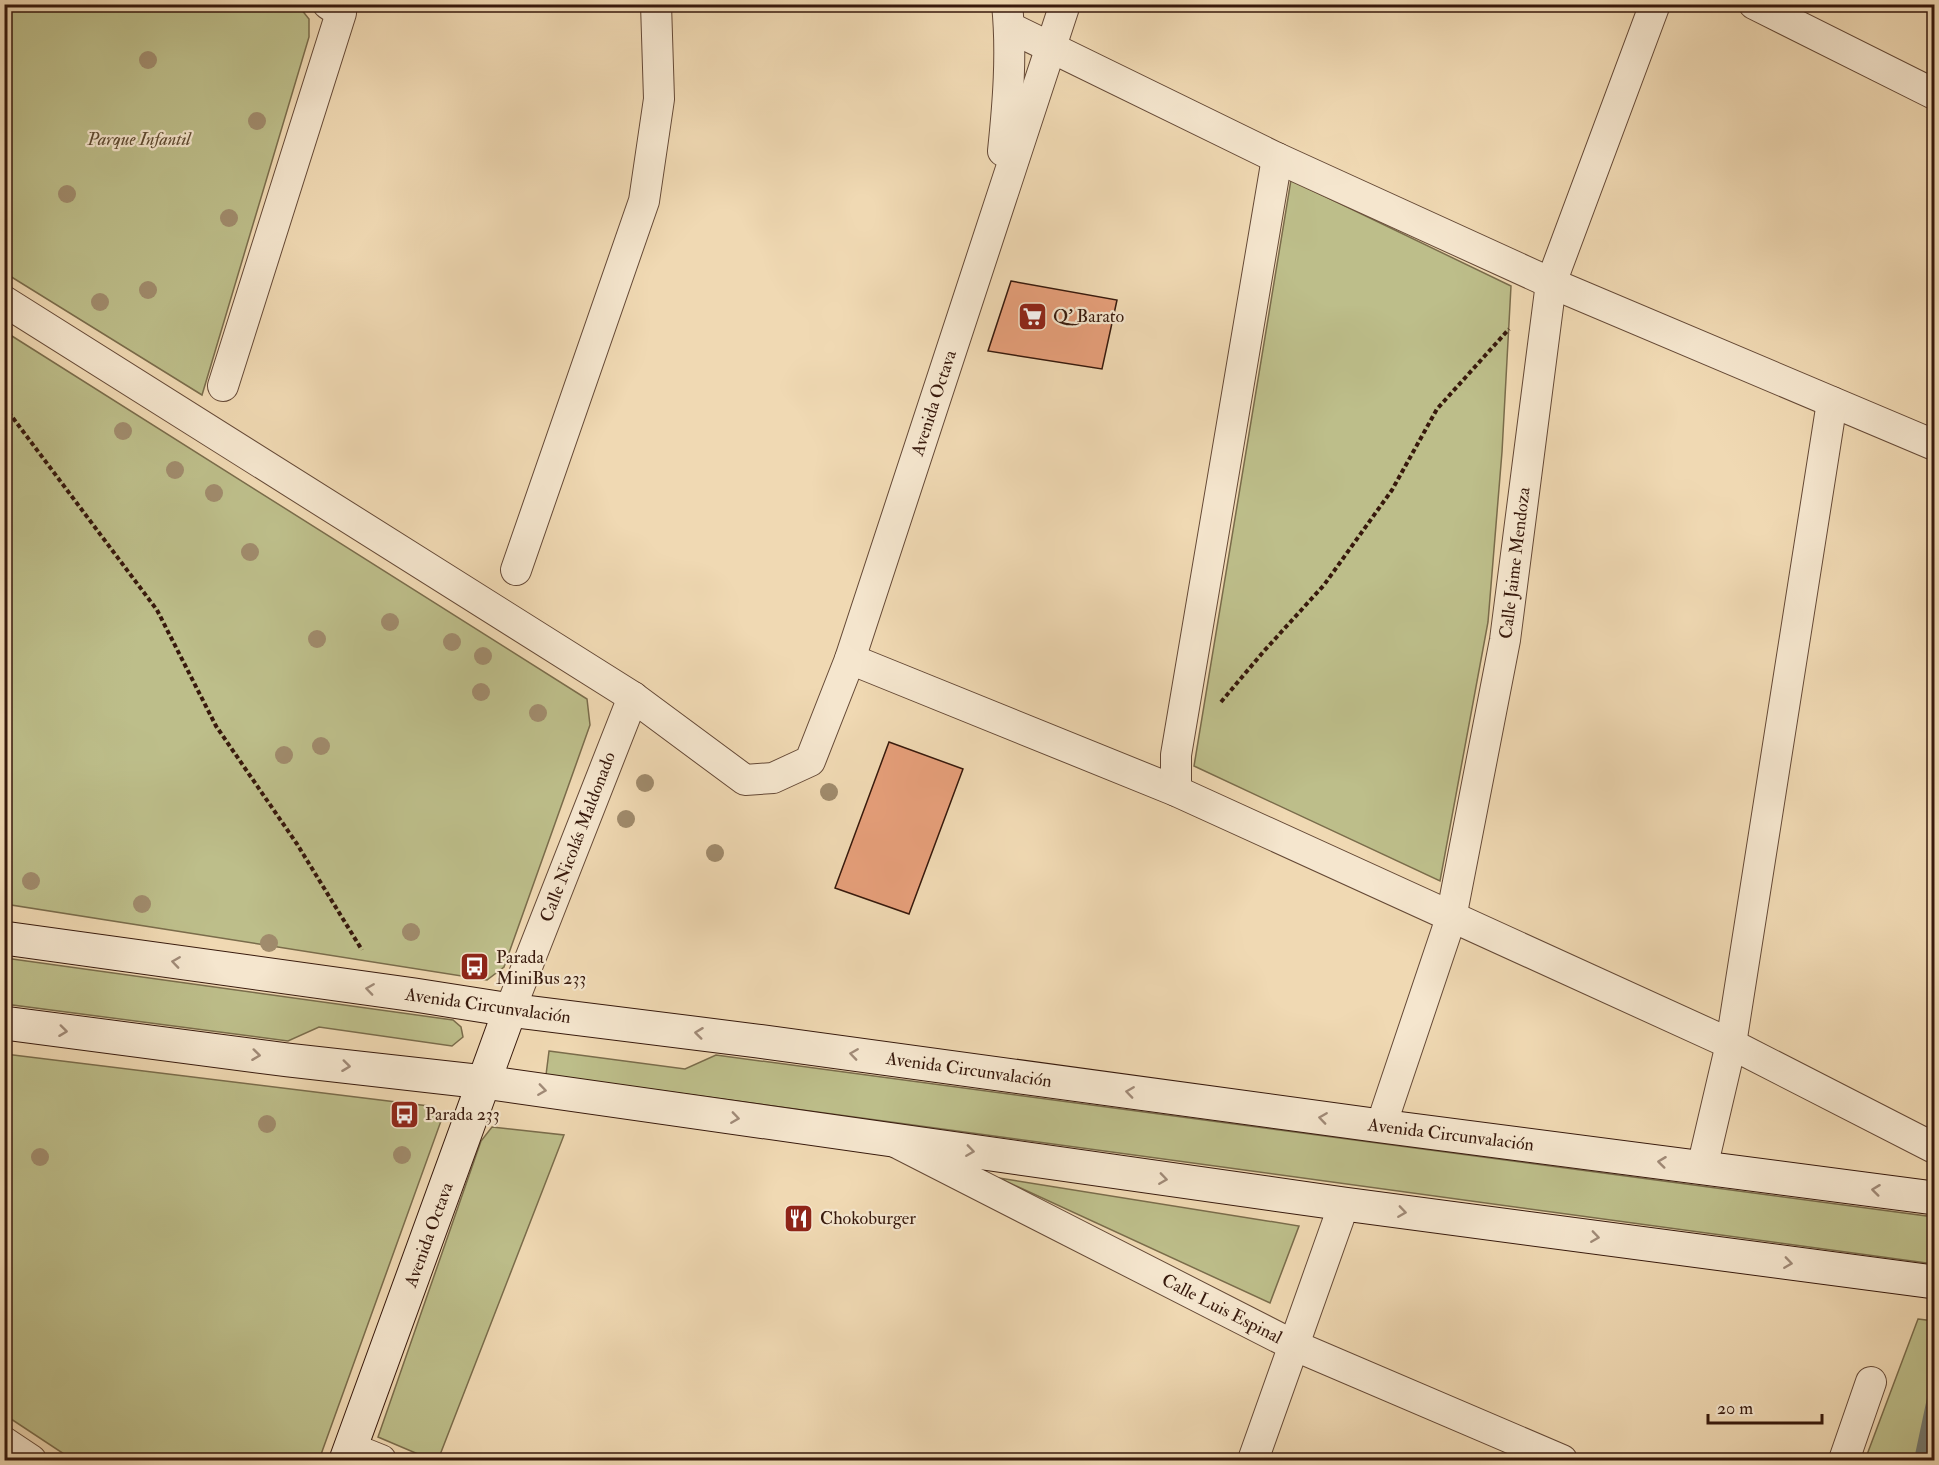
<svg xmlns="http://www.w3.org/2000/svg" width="1939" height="1465" viewBox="0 0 1939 1465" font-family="'IM FELL Double Pica',serif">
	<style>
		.green { fill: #bdbe8a; stroke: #7a6c4b; stroke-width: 1.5 }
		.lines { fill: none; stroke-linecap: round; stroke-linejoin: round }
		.stream { stroke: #737970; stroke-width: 12 }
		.building { fill: #e69f7a; stroke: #37190c; stroke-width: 1.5 }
		.street-casing { stroke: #654936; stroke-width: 32 }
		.secondary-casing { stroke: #37190c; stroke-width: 35 }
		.path { stroke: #37190c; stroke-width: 4; stroke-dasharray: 4.5 3; stroke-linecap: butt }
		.street { stroke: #f5e6ce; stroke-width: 30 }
		.secondary { stroke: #f5e6ce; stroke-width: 33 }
		.tree { fill: #a08b6c }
		.oneway { stroke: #a08a77 }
		.labels { text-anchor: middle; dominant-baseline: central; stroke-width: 4.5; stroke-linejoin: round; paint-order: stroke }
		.park-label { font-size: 18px; font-style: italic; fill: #5f4b32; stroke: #f5e6ce }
		.poi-label { font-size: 18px; fill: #37190c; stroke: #f5e6ce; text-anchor: start }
		.street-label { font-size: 18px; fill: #37190c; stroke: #f5e6ce }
	</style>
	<rect width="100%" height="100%" fill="#f0d9b3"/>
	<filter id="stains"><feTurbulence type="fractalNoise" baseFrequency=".00333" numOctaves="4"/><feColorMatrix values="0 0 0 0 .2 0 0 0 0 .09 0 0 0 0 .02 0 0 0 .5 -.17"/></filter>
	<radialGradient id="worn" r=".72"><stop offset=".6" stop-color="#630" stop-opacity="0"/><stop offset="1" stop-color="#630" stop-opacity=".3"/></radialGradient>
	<!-- green -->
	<g class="green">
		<polygon points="297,4 309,19 309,37 202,395 5,273 5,5"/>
		<polygon points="1291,180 1511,286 1502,452 1488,622 1440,881 1194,766"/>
		<polygon points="4,331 587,699 590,725 504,967 487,980 5,904"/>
		<polygon points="5,958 453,1020 461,1027 463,1037 452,1046 319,1027 288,1041 5,1004"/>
		<polygon points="549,1051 685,1069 716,1055 1934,1217 1934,1264 546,1075"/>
		<polygon points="5,1054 429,1106 441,1121 319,1460 73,1460 5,1415"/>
		<polygon points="492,1127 564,1135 438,1460 432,1460 378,1437 481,1141"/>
		<polygon points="999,1178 1299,1226 1270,1303"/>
		<polygon points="1918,1319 1934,1321 1934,1460 1865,1460"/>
	</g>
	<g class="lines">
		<!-- stream -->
		<polyline class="stream" points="1920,1460 1934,1394"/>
	</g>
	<!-- building -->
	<g class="building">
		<polygon points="1011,281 1117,300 1102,369 988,351"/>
		<polygon points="889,742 963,769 909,914 835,888"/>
	</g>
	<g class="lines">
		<defs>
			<g id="street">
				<polyline points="1754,4 1934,94"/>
				<polyline points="1009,27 1277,158 1551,283 1934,445"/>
				<path d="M1003,151c5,-48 9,-98 4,-147"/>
				<polyline points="4,301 633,697 745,780 773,778 810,761 850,659 1065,4"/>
				<polyline points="223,386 341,13 328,4"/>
				<polyline points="516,570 644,201 659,99 656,4"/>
				<polyline points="850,659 1176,791 1731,1044 1934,1148"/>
				<polyline points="1176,791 1176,755 1277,158"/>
				<polyline points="510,1010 633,697"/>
				<polyline points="1381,1126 1451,918 1505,640 1551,283 1655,4"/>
				<polyline points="899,1144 1293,1345 1562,1460"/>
				<polyline points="1702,1168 1731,1044 1832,402"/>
				<polyline points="4,1442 31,1460"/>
				<polyline points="351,1448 381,1460"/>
				<polyline points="1253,1460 1344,1204"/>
				<polyline points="1844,1460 1871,1382"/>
			</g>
			<g id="secondary">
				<polyline points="4,938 415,995 510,1010 757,1041 1381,1126 1934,1198"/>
				<polyline points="4,1023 288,1060 484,1082 1344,1204 1934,1282"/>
				<polyline points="346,1460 510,1010"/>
			</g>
		</defs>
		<!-- street casing -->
		<use href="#street" class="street-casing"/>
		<!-- secondary casing -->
		<use href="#secondary" class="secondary-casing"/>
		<!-- path -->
		<g class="path">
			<polyline points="4,406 157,610 216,726 297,844 362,950"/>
			<polyline points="1221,702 1264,651 1324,585 1392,490 1437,409 1509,329"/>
		</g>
		<!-- street -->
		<use href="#street" class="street"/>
		<!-- secondary -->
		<use href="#secondary" class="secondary"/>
	</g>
	<!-- trees -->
	<g class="tree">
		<circle cx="148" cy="60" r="9"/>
		<circle cx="257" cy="121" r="9"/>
		<circle cx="67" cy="194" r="9"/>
		<circle cx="229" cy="218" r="9"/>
		<circle cx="148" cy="290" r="9"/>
		<circle cx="100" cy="302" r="9"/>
		<circle cx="123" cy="431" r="9"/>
		<circle cx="175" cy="470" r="9"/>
		<circle cx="214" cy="493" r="9"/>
		<circle cx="250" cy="552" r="9"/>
		<circle cx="390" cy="622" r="9"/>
		<circle cx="317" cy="639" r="9"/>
		<circle cx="452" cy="642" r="9"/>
		<circle cx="483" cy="656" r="9"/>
		<circle cx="481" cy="692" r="9"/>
		<circle cx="538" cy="713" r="9"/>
		<circle cx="321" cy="746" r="9"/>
		<circle cx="284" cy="755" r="9"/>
		<circle cx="645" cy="783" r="9"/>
		<circle cx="829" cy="792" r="9"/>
		<circle cx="626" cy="819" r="9"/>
		<circle cx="715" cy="853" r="9"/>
		<circle cx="31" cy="881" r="9"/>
		<circle cx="142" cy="904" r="9"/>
		<circle cx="411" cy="932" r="9"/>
		<circle cx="269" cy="943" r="9"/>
		<circle cx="267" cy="1124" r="9"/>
		<circle cx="402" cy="1155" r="9"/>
		<circle cx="40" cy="1157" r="9"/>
	</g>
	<!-- one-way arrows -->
	<defs><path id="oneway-chevron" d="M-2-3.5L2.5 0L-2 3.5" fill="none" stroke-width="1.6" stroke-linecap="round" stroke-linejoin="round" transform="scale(1.5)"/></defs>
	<g class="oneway">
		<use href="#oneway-chevron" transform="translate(176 962) rotate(-172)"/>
		<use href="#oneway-chevron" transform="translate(370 989) rotate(-172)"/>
		<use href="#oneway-chevron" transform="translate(63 1031) rotate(7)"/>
		<use href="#oneway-chevron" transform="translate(699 1033) rotate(-173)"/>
		<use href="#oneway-chevron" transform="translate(854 1054) rotate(-172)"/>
		<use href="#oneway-chevron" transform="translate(256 1055) rotate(7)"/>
		<use href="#oneway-chevron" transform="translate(346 1066) rotate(7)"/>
		<use href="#oneway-chevron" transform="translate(542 1090) rotate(8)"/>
		<use href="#oneway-chevron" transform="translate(1130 1092) rotate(-172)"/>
		<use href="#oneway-chevron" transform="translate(735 1118) rotate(8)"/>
		<use href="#oneway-chevron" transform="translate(1323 1118) rotate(-172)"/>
		<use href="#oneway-chevron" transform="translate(970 1151) rotate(8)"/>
		<use href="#oneway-chevron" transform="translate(1662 1162) rotate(-173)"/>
		<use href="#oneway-chevron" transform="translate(1163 1179) rotate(8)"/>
		<use href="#oneway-chevron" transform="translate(1876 1190) rotate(-173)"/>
		<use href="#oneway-chevron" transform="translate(1402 1212) rotate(8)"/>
		<use href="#oneway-chevron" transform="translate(1595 1237) rotate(8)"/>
		<use href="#oneway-chevron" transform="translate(1788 1263) rotate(8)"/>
	</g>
	<!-- icons -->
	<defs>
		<symbol id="supermarket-square" viewBox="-11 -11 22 22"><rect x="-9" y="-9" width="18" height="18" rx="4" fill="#8f2418" stroke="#f5e6ce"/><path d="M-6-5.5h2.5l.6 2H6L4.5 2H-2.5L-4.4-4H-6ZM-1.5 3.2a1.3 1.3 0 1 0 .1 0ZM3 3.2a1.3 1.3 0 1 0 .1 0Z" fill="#fff"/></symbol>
		<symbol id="bus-square" viewBox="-11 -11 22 22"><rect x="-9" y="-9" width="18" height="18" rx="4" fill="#8f2418" stroke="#f5e6ce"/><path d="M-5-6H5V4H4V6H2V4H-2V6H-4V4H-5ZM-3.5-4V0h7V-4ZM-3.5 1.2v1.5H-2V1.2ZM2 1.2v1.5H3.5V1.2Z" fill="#fff"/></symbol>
		<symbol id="restaurant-square" viewBox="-11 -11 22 22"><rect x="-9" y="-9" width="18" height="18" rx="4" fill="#8f2418" stroke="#f5e6ce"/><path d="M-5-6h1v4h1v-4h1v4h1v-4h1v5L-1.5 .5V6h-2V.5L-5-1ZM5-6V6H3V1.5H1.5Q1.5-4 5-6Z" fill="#fff"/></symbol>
	</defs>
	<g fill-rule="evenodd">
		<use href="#supermarket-square" x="1016" y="300" width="33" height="33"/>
		<use href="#bus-square" x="458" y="950" width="33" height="33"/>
		<use href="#bus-square" x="388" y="1098" width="33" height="33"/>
		<use href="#restaurant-square" x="782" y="1202" width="33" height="33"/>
	</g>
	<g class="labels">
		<!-- park labels -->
		<g class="park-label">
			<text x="139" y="139">Parque Infantil</text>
		</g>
		<!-- poi labels -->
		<g class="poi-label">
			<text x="1053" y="316">Q' Barato</text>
			<text x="496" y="957">Parada<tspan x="496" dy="21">MiniBus 233</tspan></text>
			<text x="425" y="1114">Parada 233</text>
			<text x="820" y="1218">Chokoburger</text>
		</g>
		<!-- street labels -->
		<g class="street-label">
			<text transform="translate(934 403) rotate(-72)">Avenida Octava</text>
			<text transform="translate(1515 563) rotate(-83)">Calle Jaime Mendoza</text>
			<text transform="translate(578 837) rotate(-69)">Calle Nicolás Maldonado</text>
			<text transform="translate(488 1006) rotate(8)">Avenida Circunvalación</text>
			<text transform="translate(969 1070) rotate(8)">Avenida Circunvalación</text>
			<text transform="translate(1451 1135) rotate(7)">Avenida Circunvalación</text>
			<text transform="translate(429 1235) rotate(-70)">Avenida Octava</text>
			<text transform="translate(1222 1309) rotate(27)">Calle Luis Espinal</text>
		</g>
	</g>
	<!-- margin -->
	<rect width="1939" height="1465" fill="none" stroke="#f0d9b3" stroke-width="24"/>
	<rect x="6" y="6" width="1927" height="1453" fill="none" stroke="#37190c" stroke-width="3"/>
	<rect x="12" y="12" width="1915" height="1441" fill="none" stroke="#37190c" stroke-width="1.5"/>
	<!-- scale -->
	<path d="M1708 1414v9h114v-9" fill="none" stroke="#37190c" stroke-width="3"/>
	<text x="1717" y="1414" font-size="18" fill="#37190c" stroke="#f5e6ce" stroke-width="4.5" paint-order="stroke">20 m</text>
	<rect width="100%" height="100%" filter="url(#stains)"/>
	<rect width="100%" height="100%" fill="url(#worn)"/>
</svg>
